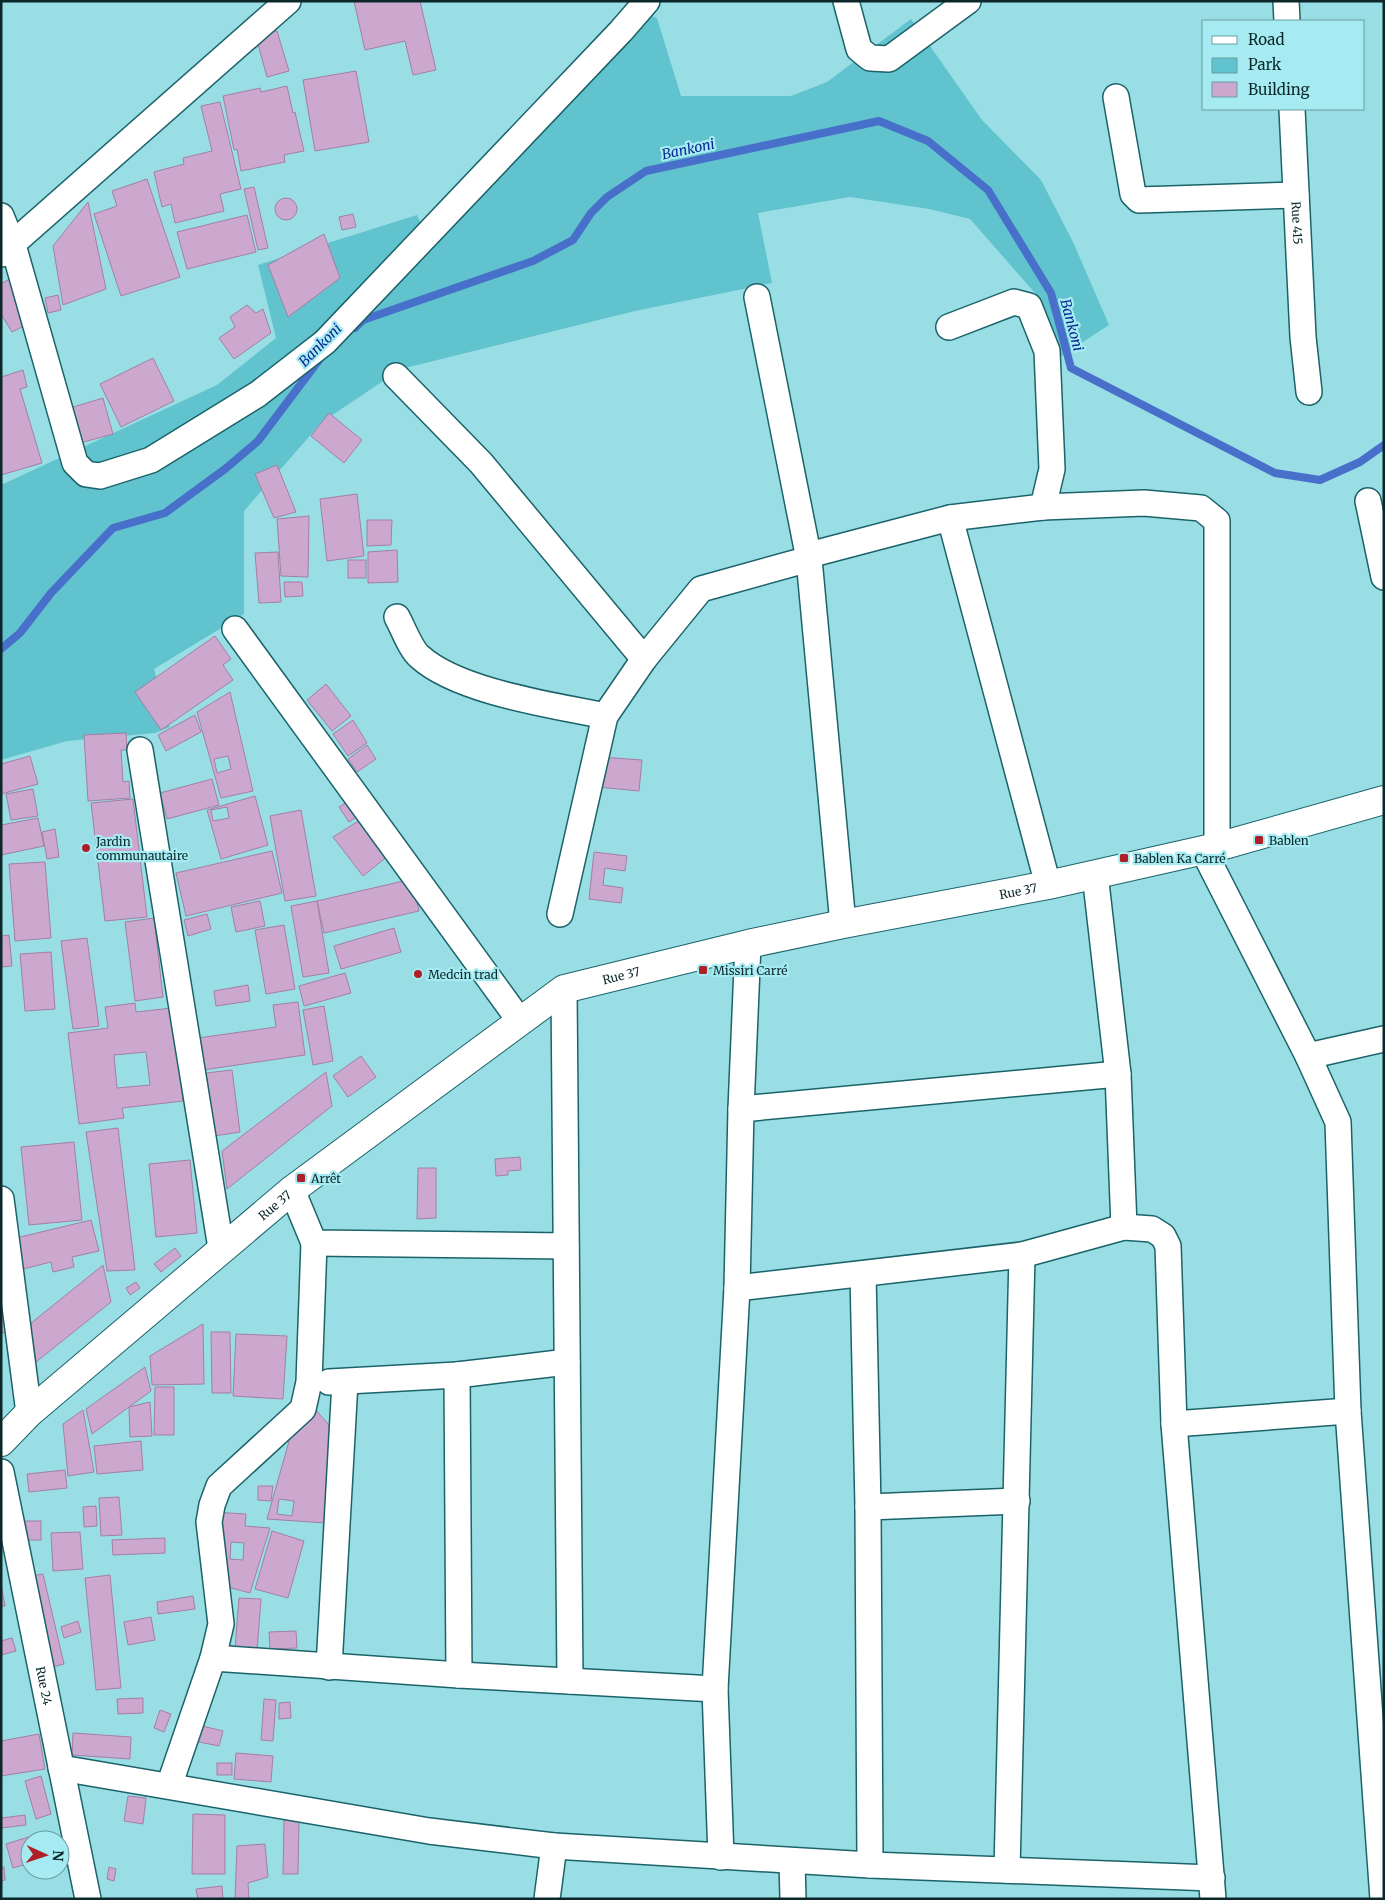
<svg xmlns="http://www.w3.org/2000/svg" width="1385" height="1900" viewBox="0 0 1385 1900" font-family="Merriweather,serif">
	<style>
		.green { fill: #60c3cd }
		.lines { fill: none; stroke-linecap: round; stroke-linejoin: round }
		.stream { stroke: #486fc9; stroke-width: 8 }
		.building { fill: #cca7ce; stroke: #a37fa5; fill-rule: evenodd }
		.street-casing { stroke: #1b636a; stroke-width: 28 }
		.secondary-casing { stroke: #1b636a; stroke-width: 30 }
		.street { stroke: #fff; stroke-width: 25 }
		.secondary { stroke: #fff; stroke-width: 28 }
		.poi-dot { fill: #b01f27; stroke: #a6ebf2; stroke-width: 2 }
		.labels { text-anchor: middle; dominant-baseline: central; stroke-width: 4.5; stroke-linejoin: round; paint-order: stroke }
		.street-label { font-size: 12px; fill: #0b272a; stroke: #a6ebf2 }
		.poi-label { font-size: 12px; fill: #0b272a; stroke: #a6ebf2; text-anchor: start }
		.water-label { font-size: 14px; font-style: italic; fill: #082892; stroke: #a6ebf2 }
	</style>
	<rect width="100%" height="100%" fill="#9adee5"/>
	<!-- green -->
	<polygon class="green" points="649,15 657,18 681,96 791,96 827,82 911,19 982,120 1041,180 1073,242 1109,325 1057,359 1035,293 970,219 929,209 850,197 758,213 772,283 635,311 401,369 322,422 244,511 244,614 154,669 170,727 155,733 67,741 1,760 1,485 217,385 276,338 258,265 417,215 426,235"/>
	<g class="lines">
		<!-- stream -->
		<g class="stream">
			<polyline points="355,328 363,320 533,261 573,240 591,213 607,197 646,171 879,121 928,141 988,190 1051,293 1071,368 1275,473 1320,480 1360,462 1384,445"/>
			<polyline points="1,649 20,633 51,593 113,528 165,513 225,469 258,441 319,360"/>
		</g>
	</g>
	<!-- building -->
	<g class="building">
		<polygon points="354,1 420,1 436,70 413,75 405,41 365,50"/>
		<polygon points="277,31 289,71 267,77 256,37"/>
		<polygon points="356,71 369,142 315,151 303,80"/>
		<polygon points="287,86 293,113 295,112 304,151 284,155 285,162 241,171 237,149 234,150 223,96 260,88 261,92"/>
		<polygon points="220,102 241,189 220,194 224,211 175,223 171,204 162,207 154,172 184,164 183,158 212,151 201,106"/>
		<polygon points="147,179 180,277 121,296 94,214 117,206 112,191"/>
		<polygon points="254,187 268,248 258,250 244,189"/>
		<circle cx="286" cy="209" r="11"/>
		<polygon points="88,202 106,289 63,305 53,246"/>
		<polygon points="353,214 356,227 342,230 339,217"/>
		<polygon points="247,215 256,252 187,269 177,232"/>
		<polygon points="324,234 340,278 288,317 268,265"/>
		<polygon points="11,278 26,325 12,332 1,314 1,284"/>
		<polygon points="58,295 61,310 48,313 45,298"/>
		<polygon points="247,305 256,313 263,309 271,333 234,359 219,338 235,327 230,317"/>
		<polygon points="153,358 174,401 121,427 100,384"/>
		<polygon points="23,370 27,387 20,389 42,463 1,475 1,377"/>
		<polygon points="103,398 113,434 80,443 70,408"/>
		<polygon points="329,413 362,440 344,463 311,436"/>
		<polygon points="277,465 296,512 274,518 255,474"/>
		<polygon points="357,494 364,556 327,561 320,499"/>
		<polygon points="309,516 308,577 281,576 277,519"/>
		<polygon points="367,520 392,520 391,545 367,546"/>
		<polygon points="397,550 398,582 368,583 368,552"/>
		<polygon points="278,552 281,602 259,603 255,553"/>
		<rect x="348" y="560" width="18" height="18"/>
		<polygon points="284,582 302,582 303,596 285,597"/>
		<polygon points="215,636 231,659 223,665 233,680 161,730 135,692"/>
		<polygon points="326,684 351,716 332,731 307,700"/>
		<path d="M230,692l23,99 -32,7 -24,-86zM228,756l3,13 -14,4 -3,-14z"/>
		<polygon points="195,715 201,732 166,751 158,735"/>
		<polygon points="353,720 367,743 348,756 333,734"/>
		<polygon points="126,733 127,750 121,750 123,782 129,781 130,798 88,801 84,735"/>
		<polygon points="367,745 376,759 357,772 348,759"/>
		<polygon points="30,756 38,784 1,794 1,764"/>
		<polygon points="600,757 642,760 639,791 598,787"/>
		<polygon points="212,779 219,805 167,819 160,793"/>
		<polygon points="33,789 38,816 11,820 6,794"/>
		<path d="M255,796l13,49 -47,14 -14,-49zM227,807l2,11 -16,3 -2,-11z"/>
		<polygon points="353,798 363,812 349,822 339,807"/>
		<polygon points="133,799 147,917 105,921 91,803"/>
		<polygon points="301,810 316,896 285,901 270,816"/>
		<polygon points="368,815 394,851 363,876 333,837"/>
		<polygon points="38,818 44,846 1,855 1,825"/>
		<polygon points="55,829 59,857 47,859 42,832"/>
		<polygon points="272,851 282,893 186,916 176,873"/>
		<polygon points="594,852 627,856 625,871 605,868 603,885 623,888 621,903 589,899"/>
		<polygon points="45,862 51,938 15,941 9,864"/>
		<polygon points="412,879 419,911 324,933 317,901"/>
		<polygon points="260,901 265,926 236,932 231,907"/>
		<polygon points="317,901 329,973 303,977 291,906"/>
		<polygon points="207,914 211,929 188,936 184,920"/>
		<polygon points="154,918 163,997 135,1001 125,922"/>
		<polygon points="284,925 295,989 266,994 255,930"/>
		<polygon points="394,928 401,952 341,969 334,946"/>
		<polygon points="9,935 12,966 1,967 1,936"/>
		<polygon points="87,938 99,1026 73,1029 61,941"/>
		<polygon points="51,952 55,1009 25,1011 20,954"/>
		<polygon points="345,973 351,993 304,1006 299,986"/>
		<polygon points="248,985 250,1001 216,1006 214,991"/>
		<polygon points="298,1002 305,1055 203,1070 198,1038 276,1027 273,1005"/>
		<path d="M135,1003l1,9 36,-4 11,93 -61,7 2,10 -45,6 -11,-91 40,-5 -3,-21zM146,1052l4,33 -33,3 -3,-33z"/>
		<polygon points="324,1006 333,1061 313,1065 303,1010"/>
		<polygon points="361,1056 376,1077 348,1097 333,1076"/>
		<polygon points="232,1070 240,1132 214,1136 206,1073"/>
		<polygon points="326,1072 332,1106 227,1189 222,1151"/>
		<polygon points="118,1128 135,1270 107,1271 86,1132"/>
		<polygon points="74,1142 82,1220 29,1225 21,1147"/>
		<polygon points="520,1157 521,1170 508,1171 508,1175 496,1176 495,1159"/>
		<polygon points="190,1160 197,1233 156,1237 149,1164"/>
		<polygon points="418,1168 436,1168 436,1218 417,1219"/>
		<polygon points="91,1220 99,1251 72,1257 74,1267 53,1272 51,1262 23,1269 16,1238"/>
		<polygon points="175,1248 181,1256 161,1272 154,1264"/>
		<polygon points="103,1265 111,1302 36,1362 30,1324"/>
		<polygon points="1,1282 8,1332 1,1333"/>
		<polygon points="136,1282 140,1288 130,1295 126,1288"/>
		<polygon points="203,1324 204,1384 152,1385 150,1356"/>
		<polygon points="211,1332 230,1332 231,1393 212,1393"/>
		<polygon points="236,1334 287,1336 283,1399 233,1396"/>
		<polygon points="145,1367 151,1391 92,1434 86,1409"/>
		<polygon points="155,1387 174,1387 174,1435 154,1435"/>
		<polygon points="150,1402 152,1436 130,1437 129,1407"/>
		<path d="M314,1408l15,17 -3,98 -59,-4 28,-99zM279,1499l15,2 -2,15 -15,-2z"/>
		<polygon points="83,1410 94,1472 68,1476 63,1424"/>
		<polygon points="141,1441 143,1470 97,1474 94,1446"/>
		<polygon points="65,1470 67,1488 29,1492 27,1474"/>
		<polygon points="258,1486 273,1486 271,1501 258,1500"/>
		<polygon points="119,1497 122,1535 101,1536 99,1498"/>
		<polygon points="96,1506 97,1526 84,1527 83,1507"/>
		<path d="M211,1512l35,2 -1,12 25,2 -20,65 -26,-7zM231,1542l13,1 -1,17 -13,-1z"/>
		<rect x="24" y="1521" width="17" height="19"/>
		<polygon points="272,1531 304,1541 288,1598 255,1589"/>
		<polygon points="80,1532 83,1569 53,1571 51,1533"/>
		<polygon points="165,1538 165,1553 113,1555 112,1540"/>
		<polygon points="43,1574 64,1664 52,1667 31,1576"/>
		<polygon points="110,1575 121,1688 96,1690 85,1578"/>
		<polygon points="2,1590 5,1606 1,1606 1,1591"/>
		<polygon points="193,1596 195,1609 158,1614 157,1602"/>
		<polygon points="239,1598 261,1599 257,1651 235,1649"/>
		<polygon points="151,1617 155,1640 128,1645 124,1622"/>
		<polygon points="78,1621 81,1632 64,1638 61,1627"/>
		<polygon points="296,1631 297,1648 270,1649 269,1632"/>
		<polygon points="12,1638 16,1651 1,1655 1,1641"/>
		<polygon points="143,1698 143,1713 118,1714 117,1699"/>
		<polygon points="264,1699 276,1700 273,1741 261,1740"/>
		<polygon points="290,1702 291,1718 279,1719 279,1703"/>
		<polygon points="160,1710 171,1714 164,1732 154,1728"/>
		<polygon points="198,1725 223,1731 219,1746 194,1741"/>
		<polygon points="73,1733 131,1737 130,1759 72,1755"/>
		<polygon points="39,1734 45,1769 1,1776 1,1741"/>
		<polygon points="236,1753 273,1756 271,1782 234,1779"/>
		<rect x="217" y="1763" width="15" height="12"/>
		<polygon points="41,1776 51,1814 36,1819 25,1781"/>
		<polygon points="128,1796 146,1798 143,1824 124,1821"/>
		<polygon points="193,1814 225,1815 225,1874 192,1874"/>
		<polygon points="25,1815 26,1825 1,1828 1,1818"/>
		<polygon points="284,1820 299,1821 298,1874 283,1874"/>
		<polygon points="35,1835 36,1840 30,1840 30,1863 13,1868 6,1844"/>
		<polygon points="265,1844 268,1877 248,1883 249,1899 235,1899 237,1846"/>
		<polygon points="1,1867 4,1867 5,1880 1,1881"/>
		<polygon points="109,1867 116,1869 114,1881 107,1879"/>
		<polygon points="222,1886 223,1899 198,1899 196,1889"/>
	</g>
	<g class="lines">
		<defs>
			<g id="street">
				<polyline points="846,1 859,49 870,58 889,59 968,1"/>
				<polyline points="1286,1 1287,21"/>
				<polyline points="1116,97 1133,194 1139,200 1296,195"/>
				<path id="s1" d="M1292,109l11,228 6,55"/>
				<polyline points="1,216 13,245 75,463 86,474 100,476 151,460 258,394 325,342 621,31 647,1"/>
				<polyline points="1,254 288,1"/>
				<polyline points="757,297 809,559 843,924"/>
				<polyline points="949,327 1014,302 1029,306 1047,351 1052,469 1043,507"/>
				<polyline points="396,376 481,463 644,659"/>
				<polyline points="1368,501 1384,577"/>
				<polyline points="950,518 1048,885"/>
				<polyline points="809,555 950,518 1043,507 1144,503 1201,508 1217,521 1217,847"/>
				<path d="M397,617c6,11 14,33 23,40 39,35 133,48 185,59"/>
				<polyline points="235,629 520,1021"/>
				<polyline points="140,750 221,1248"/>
				<polyline points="1203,850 1308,1056 1338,1122 1348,1411 1383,1899"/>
				<polyline points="1095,874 1118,1074 1124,1227"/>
				<polyline points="560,914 605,716 644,659 701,589 809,559"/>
				<polyline points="564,989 570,1681"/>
				<polyline points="1308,1056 1384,1039"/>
				<polyline points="741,1109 1118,1074"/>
				<polyline points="292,1190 314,1243 566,1246"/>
				<polyline points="1,1199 29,1413"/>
				<polyline points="863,1274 868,1507 870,1865"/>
				<polyline points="737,1288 1022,1255 1124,1227 1152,1229 1163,1236 1168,1246 1174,1424 1213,1899"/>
				<polyline points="457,1375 459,1675"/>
				<polyline points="329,1382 457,1375 567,1362"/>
				<polyline points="1174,1424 1348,1411"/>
				<path id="s2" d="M1,1472l87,427"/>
				<polyline points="868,1507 1017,1501"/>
				<polyline points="213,1658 221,1624 209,1522 212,1505 219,1486 303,1409 309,1382 314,1243"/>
				<polyline points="329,1667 345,1382"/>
				<polyline points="61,1768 429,1831 554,1846 870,1865 1212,1878"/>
				<polyline points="169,1786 213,1658 459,1675 715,1689"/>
				<polyline points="721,1857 715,1689 737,1288 741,1109 748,944"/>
				<polyline points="792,1861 793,1899"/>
				<polyline points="1007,1870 1022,1255"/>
				<polyline points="547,1899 554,1846"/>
			</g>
			<g id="secondary">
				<path id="s3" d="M1,1442l28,-29 263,-223 272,-201 184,-45 95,-20 205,-39 169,-38 167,-47"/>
			</g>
		</defs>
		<!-- street casing -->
		<use href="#street" class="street-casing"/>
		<!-- secondary casing -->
		<use href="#secondary" class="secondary-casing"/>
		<!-- street -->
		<use href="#street" class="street"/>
		<!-- secondary -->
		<use href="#secondary" class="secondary"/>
	</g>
	<!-- markers -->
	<g class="poi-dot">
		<rect x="1254" y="835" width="10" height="10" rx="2.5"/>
		<circle cx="86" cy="848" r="5"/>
		<rect x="1119" y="853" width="10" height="10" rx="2.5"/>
		<rect x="698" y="965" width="10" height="10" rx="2.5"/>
		<circle cx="418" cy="974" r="5"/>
		<rect x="296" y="1173" width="10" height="10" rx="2.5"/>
	</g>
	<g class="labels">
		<!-- street labels -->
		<g class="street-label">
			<text stroke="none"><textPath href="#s1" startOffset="114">Rue 415</textPath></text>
			<text stroke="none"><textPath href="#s3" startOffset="1188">Rue 37</textPath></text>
			<text stroke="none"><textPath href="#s3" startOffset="782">Rue 37</textPath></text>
			<text stroke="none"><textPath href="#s3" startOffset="362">Rue 37</textPath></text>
			<text stroke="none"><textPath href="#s2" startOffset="218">Rue 24</textPath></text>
		</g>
		<!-- poi labels -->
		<g class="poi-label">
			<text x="1269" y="840">Bablen</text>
			<text x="96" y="841">Jardin<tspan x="96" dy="14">communautaire</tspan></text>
			<text x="1134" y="858">Bablen Ka Carré</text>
			<text x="713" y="970">Missiri Carré</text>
			<text x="428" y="974">Medcin trad</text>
			<text x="311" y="1178">Arrêt</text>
		</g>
		<!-- water labels -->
		<g class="water-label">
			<text transform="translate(688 149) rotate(-12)">Bankoni</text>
			<text transform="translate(1072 325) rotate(75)">Bankoni</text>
			<text transform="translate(320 345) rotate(-45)">Bankoni</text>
		</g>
	</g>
	<!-- border -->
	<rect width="1385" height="1900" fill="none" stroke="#0b272a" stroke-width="5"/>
	<!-- legend -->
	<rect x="1202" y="20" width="162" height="90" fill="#a6ebf2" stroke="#689da2"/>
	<rect x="1212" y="36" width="25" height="8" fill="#ffffff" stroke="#689da2"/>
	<text x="1248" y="45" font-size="15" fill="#0b272a">Road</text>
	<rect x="1212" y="58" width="25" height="15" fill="#60c3cd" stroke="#689da2"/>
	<text x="1248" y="70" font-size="15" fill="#0b272a">Park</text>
	<rect x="1212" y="82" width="25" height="15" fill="#cca7ce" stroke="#689da2"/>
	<text x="1248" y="95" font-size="15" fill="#0b272a">Building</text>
	<!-- north arrow -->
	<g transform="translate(45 1855) rotate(93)"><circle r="24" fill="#a6ebf2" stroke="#689da2"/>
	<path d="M0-4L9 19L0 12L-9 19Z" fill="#b01f27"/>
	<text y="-8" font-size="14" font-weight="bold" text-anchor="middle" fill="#0b272a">N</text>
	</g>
</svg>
